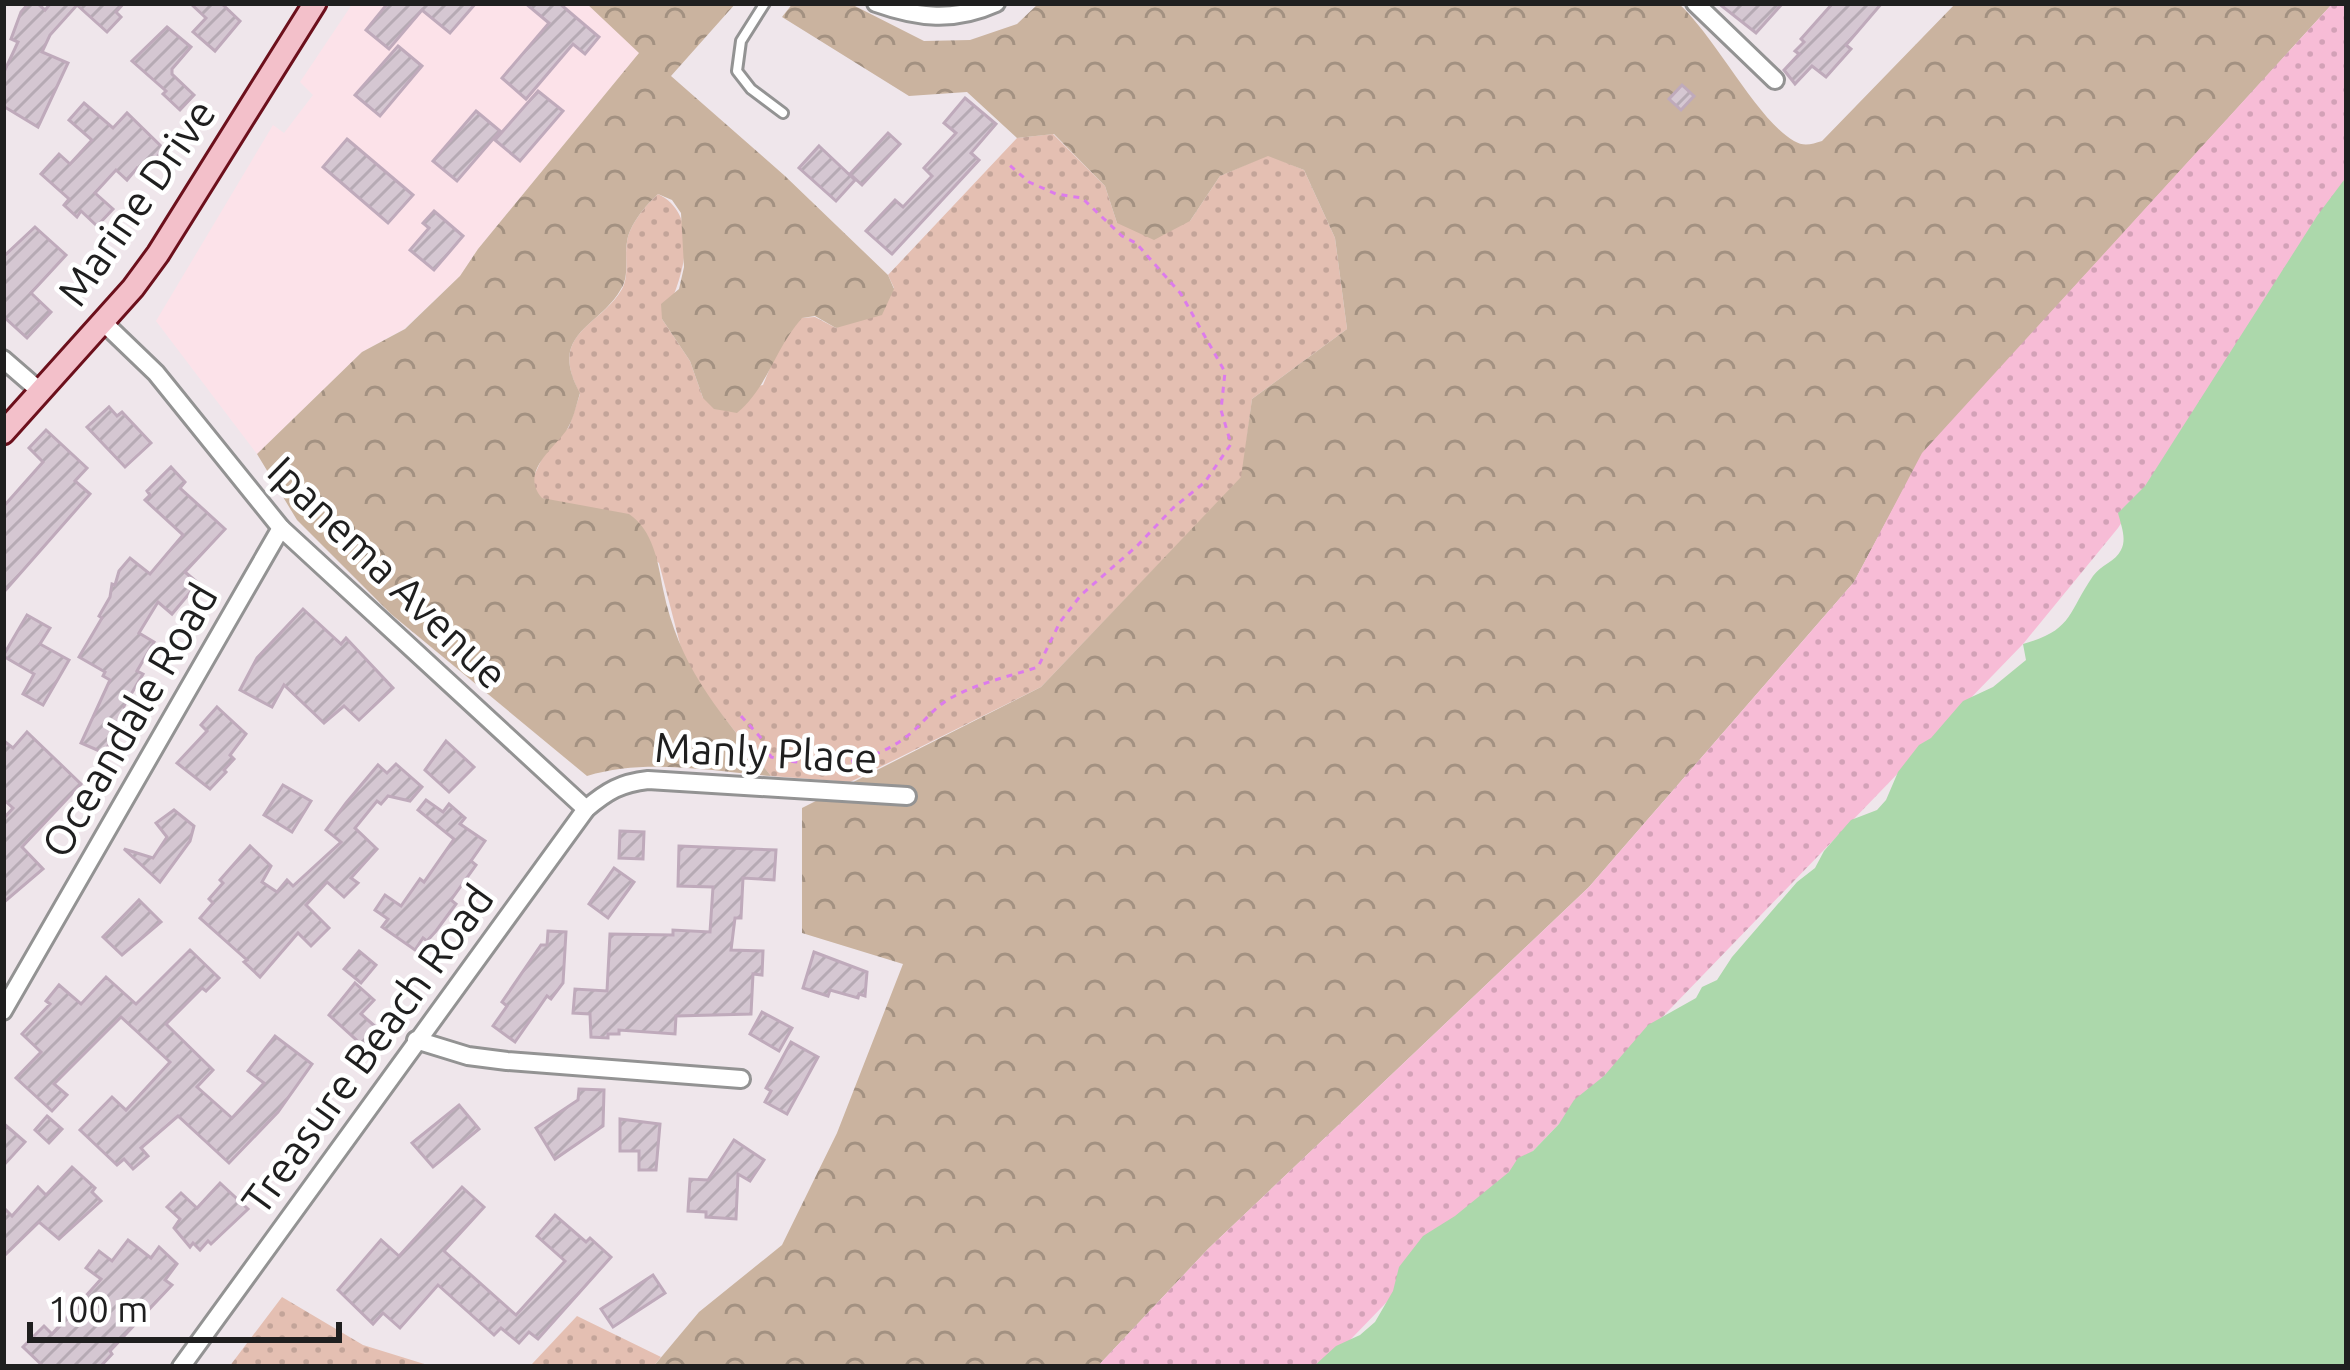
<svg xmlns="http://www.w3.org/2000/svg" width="2350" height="1370" viewBox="0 0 2350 1370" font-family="Ubuntu,sans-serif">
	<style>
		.education { fill: #fce2e9 }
		.grass { fill: url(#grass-dots) }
		.forest { fill: url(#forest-crowns) }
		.sand { fill: url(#sand-dots) }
		.water { fill: #acd8ab }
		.building { fill: url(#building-hatch); stroke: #bfaabb; stroke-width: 3 }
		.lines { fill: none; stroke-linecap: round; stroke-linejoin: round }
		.lane-casing { stroke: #939393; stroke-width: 14 }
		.street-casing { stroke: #939393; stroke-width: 22 }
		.secondary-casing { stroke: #6c101c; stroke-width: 27 }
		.path { stroke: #dc7bec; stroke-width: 3; stroke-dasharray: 6 6; stroke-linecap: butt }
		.lane { stroke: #fff; stroke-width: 8 }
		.street { stroke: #fff; stroke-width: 16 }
		.secondary { stroke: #f3c0ca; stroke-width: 21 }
		.labels { text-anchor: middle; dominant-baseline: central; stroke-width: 9; stroke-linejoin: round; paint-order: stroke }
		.street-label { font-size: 42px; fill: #1f1f1f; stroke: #fff }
	</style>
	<defs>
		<pattern id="grass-dots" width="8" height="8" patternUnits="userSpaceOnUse" patternTransform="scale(3)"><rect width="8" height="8" fill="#e4bfb2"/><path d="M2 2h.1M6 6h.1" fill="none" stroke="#c3a499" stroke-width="1.8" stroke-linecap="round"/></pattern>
		<pattern id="forest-crowns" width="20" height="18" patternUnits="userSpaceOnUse" patternTransform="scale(3)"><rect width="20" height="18" fill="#cab39f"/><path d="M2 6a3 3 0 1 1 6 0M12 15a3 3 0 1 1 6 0" fill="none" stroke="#a39181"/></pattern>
		<pattern id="sand-dots" width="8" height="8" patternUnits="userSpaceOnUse" patternTransform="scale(3)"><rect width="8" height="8" fill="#f7bcd6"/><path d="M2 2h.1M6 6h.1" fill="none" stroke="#d3a1b7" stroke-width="1.8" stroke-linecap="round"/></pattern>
		<pattern id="building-hatch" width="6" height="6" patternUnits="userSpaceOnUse" patternTransform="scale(3)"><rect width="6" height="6" fill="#d5c7d2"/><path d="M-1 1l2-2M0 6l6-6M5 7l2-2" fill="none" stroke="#b6aab4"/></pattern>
	</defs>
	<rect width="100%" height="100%" fill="#efe6eb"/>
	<!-- education -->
	<polygon class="education" points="353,3 586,3 640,52 478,249 460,276 404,329 362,352 257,454 156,321 273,125 284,133 313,95 300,82"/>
	<!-- grass -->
	<g class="grass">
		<path d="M1053,134l52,52 12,37 73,-2 30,-45 48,-21 36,15 31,68 12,91 -95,70 -10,78 -201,210 -191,95 -79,-6 -75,-93 -15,-35 -22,-85 -79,-55 -39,-10 -5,-5 -3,-15 12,-26 24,-25 11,-33c-33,-62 19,-66 42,-105 8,-15 2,-32 5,-47 2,-17 19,-37 31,-48 46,22 24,91 4,125l28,42 13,37 60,-13 18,-44 20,-23 14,-1 21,11 58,-40 -6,-13 129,-137z"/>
		<polygon points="282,1297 363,1345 434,1367 229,1367"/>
		<polygon points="577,1316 661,1357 653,1367 498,1367 532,1364"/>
	</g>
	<!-- forest -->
	<g class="forest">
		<path d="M586,3h150l-65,73 114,100 103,99 6,14 -12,26 -46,13 -21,-12 -13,2c-29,33 -33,68 -65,95l-23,-4 -11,-11 -13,-37 -28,-42 -1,-15 18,-15 5,-22 -3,-54 -9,-13 -14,-6c-12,11 -29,31 -31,48 -3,15 3,33 -6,47 -22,39 -74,44 -41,104 -4,13 -7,28 -14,38 -15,20 -46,42 -24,67l87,16c24,16 29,48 34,75 17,82 58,124 108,187 -61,-5 -125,-18 -184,0l-196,-162 -94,-94 -40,-66 105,-102 43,-23 55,-53 18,-27 161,-196z"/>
		<path d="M793,3h56l75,38 46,-1 47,-16 22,-21h639c37,33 79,117 116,138 10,6 18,3 28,0l134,-138h377l-410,450 -69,129 -265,305 -381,362 -111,118h-444l46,-55 83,-67 55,-112 66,-169 -101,-31v-125l239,-121 200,-210 11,-78 95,-70 -12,-91 -31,-68 -36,-14 -48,20 -30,45 -36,19 -37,-17 -12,-37 -51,-52 -37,4 -50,-46 -58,4 -127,-79z"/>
	</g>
	<!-- sand -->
	<polygon class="sand" points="2333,3 2347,3 2347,178 2118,528 2023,644 1324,1367 1097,1367 1208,1249 1589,887 1854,582 1922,453"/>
	<!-- water -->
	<path class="water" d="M2347,176v1191h-1034l23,-21 24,-11 15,-13 18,-31 6,-24 24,-31 32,-20 54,-44 9,-14 15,-7 26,-27 15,-24 30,-24 44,-51 48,-27 6,-11 15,-7 15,-23 65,-75 18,-14 9,-17 27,-31 26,-10 9,-10 12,-28 21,-27 12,-7 32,-37 30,-14 33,-27 -3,-16c50,-14 44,-30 70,-68 8,-11 23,-15 28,-26 6,-11 0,-25 -3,-37l27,-27 172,-270z"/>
	<!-- building -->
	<g class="building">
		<polygon points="29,3 37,3 45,10 51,3 124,3 116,12 121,17 107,32 77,5 50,35 42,52 68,63 38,127 3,106 3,74 18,42 11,39 21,12"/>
		<polygon points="190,3 221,3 240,21 215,51 193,32 206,18"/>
		<polygon points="388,3 476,3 450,33 422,10 389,49 366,30"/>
		<polygon points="525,3 559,3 599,37 585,54 573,44 526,99 502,78 549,23"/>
		<polygon points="1718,3 1783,3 1756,33"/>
		<polygon points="1833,3 1882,3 1846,45 1851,49 1826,77 1812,66 1795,84 1784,70 1799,54 1795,51 1804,42 1801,39"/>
		<polygon points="167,27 191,47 172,69 172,74 194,95 180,110 163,94 166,91 132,61"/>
		<polygon points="398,46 422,66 380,116 355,95"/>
		<polygon points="1682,85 1694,96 1681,110 1669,99"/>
		<polygon points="538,91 563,111 520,161 495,140"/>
		<polygon points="965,98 996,124 971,153 979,160 892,254 866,231 895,200 903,207 932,176 924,168 956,133 944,123"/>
		<polygon points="84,103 113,128 127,113 164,149 143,173 137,168 127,180 116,170 95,193 113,209 97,226 81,211 77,217 64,205 69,199 41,174 59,154 70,164 92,140 69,120"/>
		<polygon points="476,111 500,131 457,181 433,161"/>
		<polygon points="888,133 900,144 862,185 850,174"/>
		<polygon points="347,139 413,195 388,223 323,167"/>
		<polygon points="819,146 855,180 836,201 799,168"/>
		<polygon points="434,211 463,236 434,270 410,250 429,228 423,223"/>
		<polygon points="35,227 66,255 31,293 51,312 27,338 3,316 3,257"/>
		<polygon points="109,407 117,416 122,412 151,443 125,467 87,427"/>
		<polygon points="46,430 87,468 75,481 90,494 3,593 3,507 43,462 29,448"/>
		<polygon points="171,467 185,482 180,488 225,529 185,572 198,583 172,614 158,602 139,633 154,642 137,671 143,674 124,706 125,717 104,753 81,743 110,680 103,676 105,672 79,657 102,618 99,616 110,597 112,584 115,585 119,571 130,558 150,574 183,535 145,500 150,495 147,491"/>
		<polygon points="303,609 341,644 346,638 393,688 359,720 344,706 324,723 284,685 272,707 240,690 257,658"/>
		<polygon points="27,615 50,628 40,644 69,660 43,705 23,694 34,674 3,656"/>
		<polygon points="217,707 246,734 230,755 234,759 224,770 226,772 210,789 177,763 207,731 201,725"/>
		<polygon points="27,732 81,784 22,847 43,869 3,903 3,819 13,808 3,799 3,740 13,748"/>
		<polygon points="446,741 474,767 449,792 425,770"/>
		<polygon points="396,764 422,787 410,801 388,796 381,804 377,801 355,828 377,849 351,878 358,883 344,897 327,882 306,905 329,928 311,946 298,933 260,977 244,962 247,960 200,918 213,903 209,899 223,883 220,880 250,846 271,866 262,882 277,892 287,880 293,886 341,842 326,830 346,803 378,765 387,773"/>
		<polygon points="283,785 311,801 292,832 264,815"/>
		<polygon points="426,800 443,812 449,804 465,818 460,824 485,841 471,861 476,865 451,900 456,904 436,931 427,941 423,938 415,950 382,927 388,919 375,910 385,895 401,906 420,879 424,882 454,839 418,810"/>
		<polygon points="174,810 194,826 190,841 160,882 124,849 153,858 167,837 156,823"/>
		<polygon points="620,831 644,832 643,859 619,858"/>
		<polygon points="679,846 776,850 774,880 743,878 741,918 735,918 731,950 763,951 762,975 753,974 751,1014 676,1016 675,1034 619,1030 619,1034 608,1034 608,1038 591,1037 590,1014 573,1013 575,989 607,991 610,934 673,935 673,930 710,932 713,887 678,886"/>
		<polygon points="614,868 634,882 608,918 589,904"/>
		<polygon points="139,900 161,922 122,955 103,937"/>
		<polygon points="548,931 566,932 563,983 551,999 547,996 515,1042 493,1026 507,1006 502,1002 541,945 547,945"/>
		<polygon points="190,950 219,978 206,991 202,988 166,1024 213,1070 197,1087 232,1118 264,1083 248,1071 275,1036 312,1064 278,1112 229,1163 178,1116 141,1148 148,1156 133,1169 124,1159 117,1165 80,1130 112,1097 126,1110 170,1062 121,1017 54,1084 67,1095 52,1111 16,1078 41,1052 22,1034 50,1004 46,1001 59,985 81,1004 106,977 136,1004"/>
		<polygon points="359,951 376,965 361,983 344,969"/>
		<polygon points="814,952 867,972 865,996 859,994 858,998 830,990 828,996 803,988"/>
		<polygon points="355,983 374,1000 361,1014 377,1028 362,1045 329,1015"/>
		<polygon points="762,1012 792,1028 779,1051 750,1034"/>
		<polygon points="791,1042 818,1057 787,1114 765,1102 771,1091 766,1088"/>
		<polygon points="579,1089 604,1090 603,1126 555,1159 536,1128 578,1100"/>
		<polygon points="459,1105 479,1129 433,1167 412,1143"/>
		<polygon points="47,1116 62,1129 49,1143 35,1130"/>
		<polygon points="620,1119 660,1124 656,1170 639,1170 639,1151 620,1151"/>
		<polygon points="3,1123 25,1142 3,1166"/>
		<polygon points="734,1140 764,1160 750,1181 738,1174 736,1219 706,1217 706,1212 688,1211 690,1179 708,1180"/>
		<polygon points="72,1167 95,1188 92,1192 101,1201 59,1239 39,1222 3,1257 3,1207 12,1216 38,1187 46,1195"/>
		<polygon points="220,1183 248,1209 211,1244 208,1241 200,1250 193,1243 190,1247 174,1228 180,1219 167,1207 181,1193 197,1208"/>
		<polygon points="462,1187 484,1207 444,1251 516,1315 565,1261 537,1236 555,1215 586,1242 590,1238 611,1257 538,1339 529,1332 519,1343 501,1328 494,1335 438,1285 400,1328 383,1313 373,1324 338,1290 381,1240 399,1256"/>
		<polygon points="128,1240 151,1258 159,1247 177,1264 165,1280 172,1285 110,1351 112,1354 100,1367 44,1367 23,1347 44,1326 52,1334 101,1279 86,1268 99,1251 112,1261"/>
		<polygon points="653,1275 665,1293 613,1327 601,1309"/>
	</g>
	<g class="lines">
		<defs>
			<polyline id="lane" points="765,3 741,41 737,71 751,89 783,113"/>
			<g id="street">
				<path d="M876,3c42,15 78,19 120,0"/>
				<polyline points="1695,3 1775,80"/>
				<polyline points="103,322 156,373 281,528 586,809"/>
				<polyline points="3,359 41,392"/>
				<polyline points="3,1011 281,528"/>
				<polyline points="416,1040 468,1056 507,1061 741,1079"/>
				<path d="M181,1367l405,-558c21,-18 35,-26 62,-29l259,16"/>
			</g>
			<polyline id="secondary" points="3,433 133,288 158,254 315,3"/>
		</defs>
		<!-- lane casing -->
		<use href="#lane" class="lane-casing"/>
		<!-- street casing -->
		<use href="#street" class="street-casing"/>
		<!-- secondary casing -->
		<use href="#secondary" class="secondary-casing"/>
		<!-- path -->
		<path class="path" d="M741,716l21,23 9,18c48,12 95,10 135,-20 16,-12 26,-28 43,-38 28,-16 59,-22 89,-32l22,-45 21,-27 57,-50 35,-37 32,-26 26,-38 -10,-34 4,-38 -44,-78 -45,-51 -14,-7 -40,-38 -26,-4 -27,-12 -22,-19"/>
		<!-- lane -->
		<use href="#lane" class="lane"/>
		<!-- street -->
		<use href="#street" class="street"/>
		<!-- secondary -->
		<use href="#secondary" class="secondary"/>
	</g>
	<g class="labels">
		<!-- street labels -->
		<g class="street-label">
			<text transform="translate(136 202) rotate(-55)">Marine Drive</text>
			<text transform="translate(388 572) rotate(44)">Ipanema Avenue</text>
			<text transform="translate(129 720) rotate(-60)">Oceandale Road</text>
			<text transform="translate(766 752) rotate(3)">Manly Place</text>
			<text transform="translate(367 1049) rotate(-54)">Treasure Beach Road</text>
		</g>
	</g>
	<!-- border -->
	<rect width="2350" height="1370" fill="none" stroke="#1f1f1f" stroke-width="12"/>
	<!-- scale -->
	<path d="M30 1322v18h309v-18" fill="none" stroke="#1f1f1f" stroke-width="6"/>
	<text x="48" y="1322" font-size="36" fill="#1f1f1f" stroke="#ffffff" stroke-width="9" paint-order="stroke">100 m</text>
</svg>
